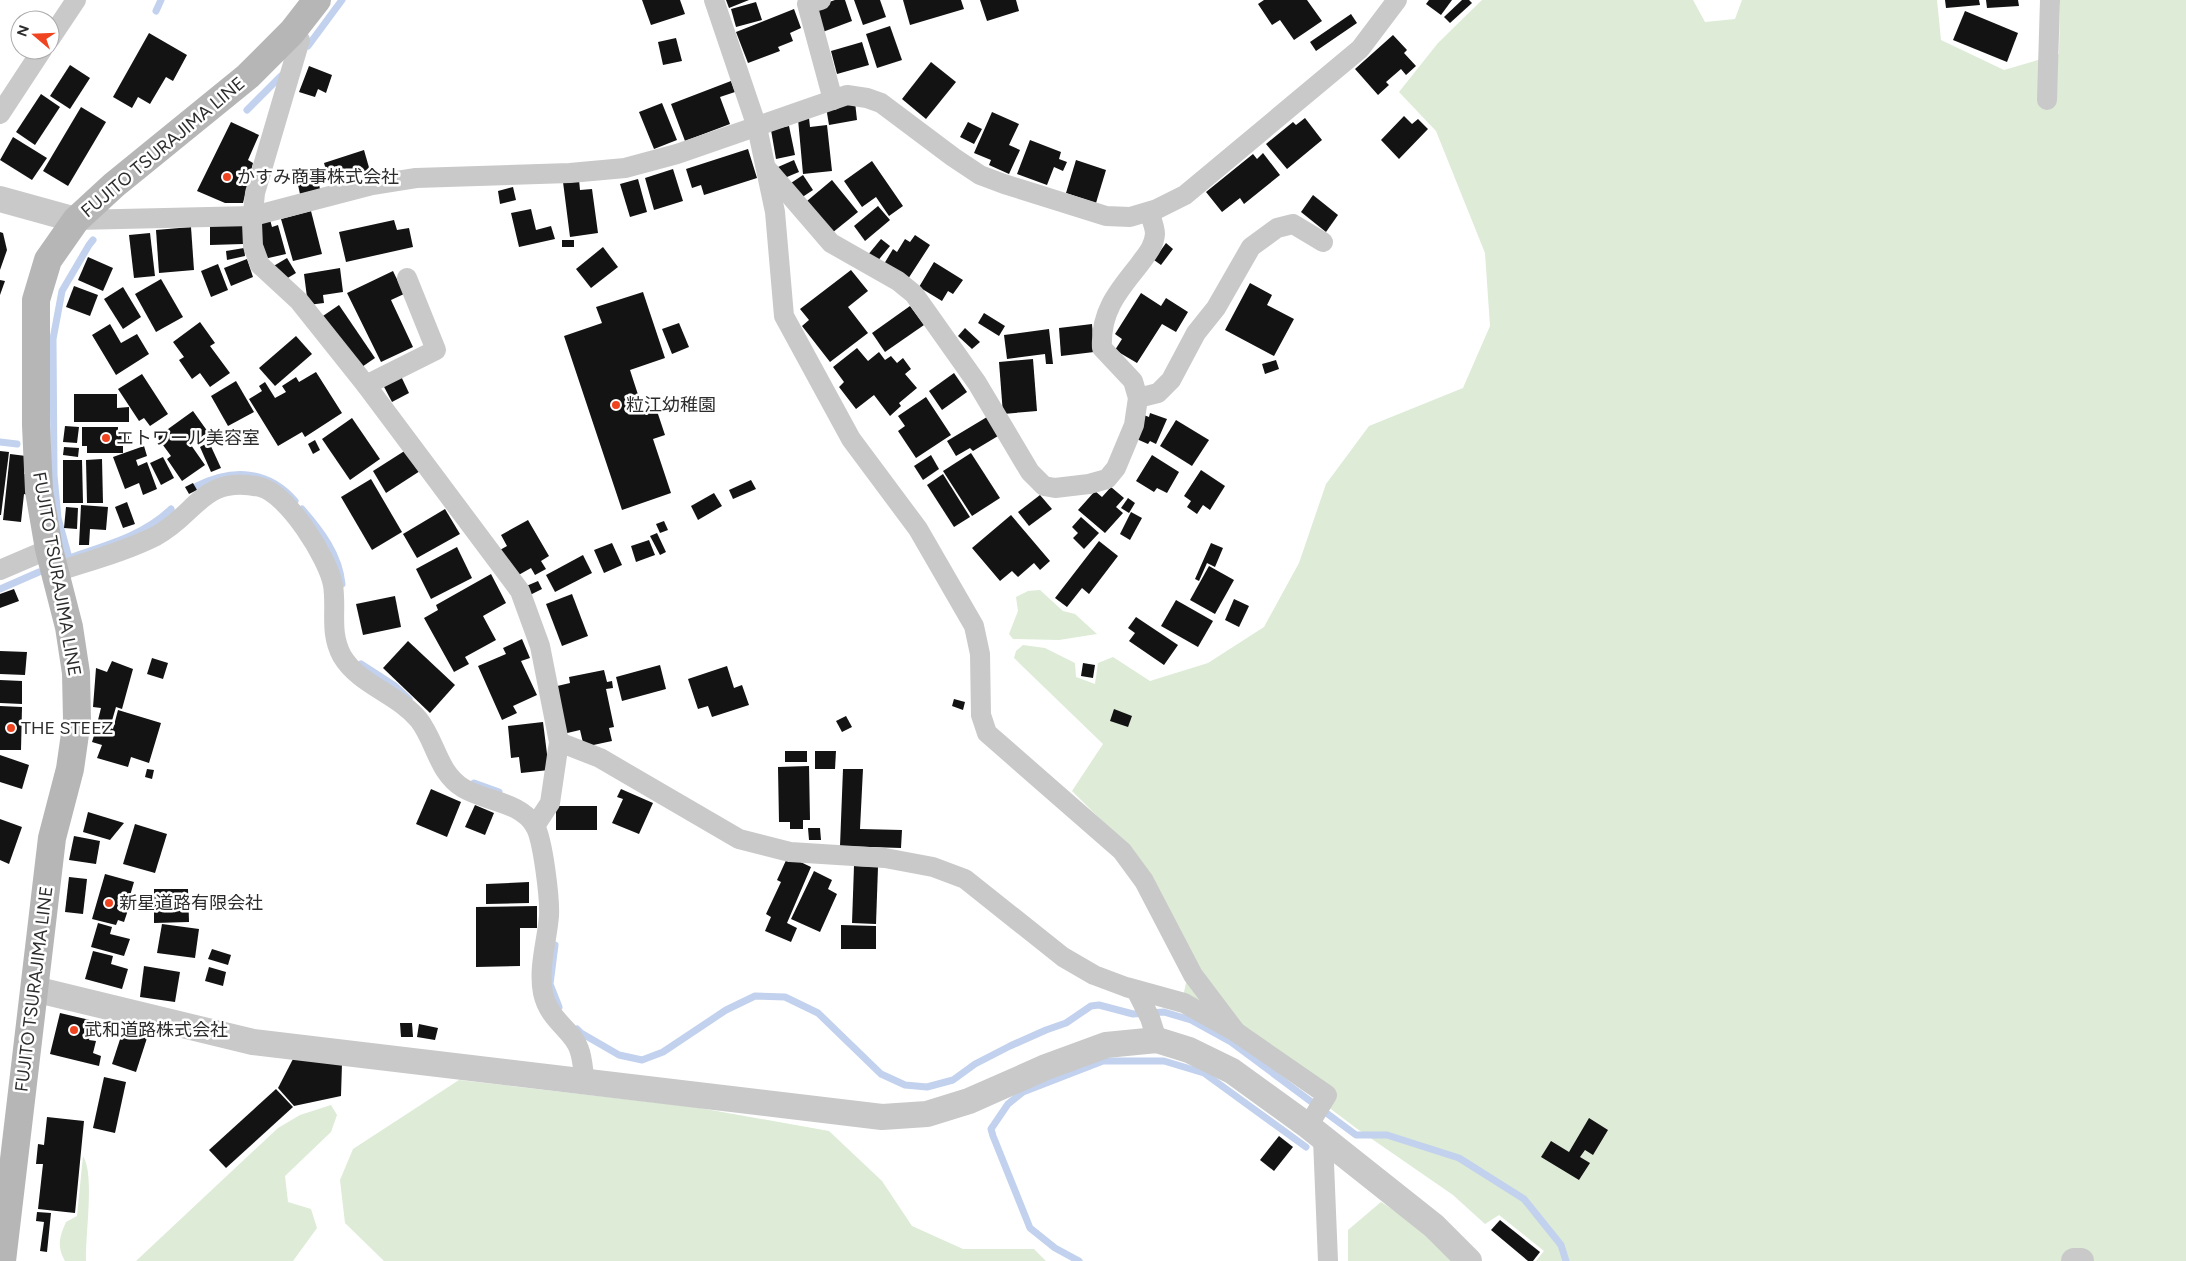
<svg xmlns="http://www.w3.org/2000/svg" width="2186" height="1261" viewBox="0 0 2186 1261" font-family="Figtree,'Noto Sans JP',sans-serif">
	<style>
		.green { fill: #ddebd7 }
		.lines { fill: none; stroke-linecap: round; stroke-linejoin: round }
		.stream { stroke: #c2d1ed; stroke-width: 7 }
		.building { fill: #131313 }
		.minor { stroke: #c9c9c9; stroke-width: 20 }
		.tertiary { stroke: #c9c9c9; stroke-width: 26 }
		.secondary { stroke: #b6b6b6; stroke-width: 28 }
		.poi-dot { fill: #f04420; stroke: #fff; stroke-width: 2 }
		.labels { text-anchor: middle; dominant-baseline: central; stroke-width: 5; stroke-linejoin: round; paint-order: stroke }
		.street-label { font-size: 18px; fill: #2c2c2c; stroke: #fff }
		.poi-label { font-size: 18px; fill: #2c2c2c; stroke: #fff; text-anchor: start }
	</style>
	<rect width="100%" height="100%" fill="#fff"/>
	<!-- green -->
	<g class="green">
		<polygon points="1482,0 1693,0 1705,22 1735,19 1742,0 1937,0 1941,40 2004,70 2059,54 2060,0 2186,0 2186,1261 1536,1261 1544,1251 1499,1215 1485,1224 1453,1195 1356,1128 1183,997 1191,959 1139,858 1072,791 1103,744 1014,658 1016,651 1023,645 1045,648 1075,663 1076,677 1095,684 1098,663 1113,657 1150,681 1208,663 1264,627 1299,563 1326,484 1369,426 1463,388 1490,326 1485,253 1436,131 1399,92 1438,43"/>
		<polygon points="1040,590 1063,611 1075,614 1097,634 1059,640 1013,639 1009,634 1018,611 1016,597 1028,591"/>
		<polygon points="459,1080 694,1107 829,1131 882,1181 912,1226 963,1249 1034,1249 1046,1261 384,1261 345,1223 340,1180 353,1149"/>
		<polygon points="331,1105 337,1115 331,1132 285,1176 288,1202 311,1209 317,1228 293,1261 136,1261 278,1128 300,1115"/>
		<path d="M83,1156c12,19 2,80 3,105h-21c-8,-15 -6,-23 1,-39l11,-6z"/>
		<polygon points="1381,1202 1423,1229 1456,1261 1348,1261 1348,1230"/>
	</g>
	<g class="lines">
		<!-- stream -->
		<g class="stream">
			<polyline points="156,11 161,0"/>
			<polyline points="308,46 342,0"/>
			<polyline points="247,110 281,76"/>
			<path d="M93,240l-4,5 -27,46 -9,48 1,136 4,43 11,40c37,-13 74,-22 102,-49"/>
			<polyline points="0,442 17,444"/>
			<path d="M197,486c36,-18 71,-16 98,15"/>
			<path d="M302,509c19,22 37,45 40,75"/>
			<polyline points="0,589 39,572"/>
			<polyline points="361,664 395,686 409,699"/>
			<polyline points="474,783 499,792"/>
			<polyline points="555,945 550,984 559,1007"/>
			<polyline points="577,1029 581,1033 619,1055 642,1060 663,1052 726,1010 755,996 785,997 818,1013 881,1074 905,1085 927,1087 953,1080 975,1064 1010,1046 1046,1030 1066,1023 1091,1006 1099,1005 1133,1014 1164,1012 1191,1020 1231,1042 1356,1135 1387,1135 1459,1158 1524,1199 1561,1245 1566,1261"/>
			<polyline points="1079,1261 1055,1248 1030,1228 993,1136 991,1129 1008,1104 1023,1092 1103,1061 1164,1061 1204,1073 1306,1147"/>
		</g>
	</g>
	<!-- building -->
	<g class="building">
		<polygon points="642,0 680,0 685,14 651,25"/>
		<polygon points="726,0 749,0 729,8"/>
		<polygon points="835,0 845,0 852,21 820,33 811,8"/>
		<polygon points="854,0 880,0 886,17 863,25"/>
		<polygon points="903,0 961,0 964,9 910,25"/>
		<polygon points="980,0 1016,0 1019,11 987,21"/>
		<polygon points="1264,0 1307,0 1322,21 1294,40 1280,20 1272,25 1258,4"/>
		<polygon points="1429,0 1452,0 1441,15 1426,4"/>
		<polygon points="1462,0 1469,0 1472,3 1450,23 1444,17"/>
		<polygon points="1945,0 1979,0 1980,5 1946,8"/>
		<polygon points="1986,0 2018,0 2019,6 1987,8"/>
		<polygon points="756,2 762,20 736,27 731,9"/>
		<polygon points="794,9 801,28 790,33 793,41 778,47 780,51 748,63 736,32"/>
		<polygon points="1965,11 2018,33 2007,62 1953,40"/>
		<polygon points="1351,14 1357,23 1316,51 1310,42"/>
		<polygon points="890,26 902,60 877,68 866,34"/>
		<polygon points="149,33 187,55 173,81 166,77 150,104 138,97 132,108 113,97"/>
		<polygon points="1393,35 1407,50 1404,53 1416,66 1406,75 1401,69 1386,82 1389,85 1378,95 1355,69"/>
		<polygon points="676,38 682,61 663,65 658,42"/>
		<polygon points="862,42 869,65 837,74 831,51"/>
		<polygon points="931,62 956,82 926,119 902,99"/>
		<polygon points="70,65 90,78 70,109 50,96"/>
		<polygon points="309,66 332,75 326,93 318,89 315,97 299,92"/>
		<polygon points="731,81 735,92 720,97 730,124 685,141 671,104"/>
		<polygon points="41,94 60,107 35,145 16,132"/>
		<polygon points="855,102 857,120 829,125 826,107"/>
		<polygon points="662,103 677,140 654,149 639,112"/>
		<polygon points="81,107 106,122 68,186 43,171"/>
		<polygon points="992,112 1019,124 1009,145 1020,150 1009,174 989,165 991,160 974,153"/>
		<polygon points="1404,116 1412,124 1418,119 1428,129 1399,159 1381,140"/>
		<polygon points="809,118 810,127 827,125 832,171 803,174 798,119"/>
		<polygon points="1305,118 1322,140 1287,169 1266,144 1293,122 1296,125"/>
		<polygon points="231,122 259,135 248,160 253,163 243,203 225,203 197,191"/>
		<polygon points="968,122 982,129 974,144 960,137"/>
		<polygon points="789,126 795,155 776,159 771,130"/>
		<polygon points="13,137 47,158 32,180 0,160"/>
		<polygon points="1030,140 1061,152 1059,159 1067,162 1063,171 1054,167 1047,185 1017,174"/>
		<polygon points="748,149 757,178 704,195 701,185 692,188 686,169"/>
		<polygon points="364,150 370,171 330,184 324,163"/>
		<polygon points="1263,153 1280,175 1244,204 1240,198 1222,212 1206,192 1253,154 1257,159"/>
		<polygon points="794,160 799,172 782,179 778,167"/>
		<polygon points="1076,160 1106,170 1096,203 1066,193"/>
		<polygon points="872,161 903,206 889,216 876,197 862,207 844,181"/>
		<polygon points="673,169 683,201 654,210 645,178"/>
		<polygon points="316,171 320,189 300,194 296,176"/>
		<polygon points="803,175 813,190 798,200 788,185"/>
		<polygon points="638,179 647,212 630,217 620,184"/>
		<polygon points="579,180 580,190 592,189 598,233 570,237 563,182"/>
		<polygon points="832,180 858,212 832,233 807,201"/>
		<polygon points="513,187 516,200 500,204 498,191"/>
		<polygon points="1313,195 1338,215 1326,232 1301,212"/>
		<polygon points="878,206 890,220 865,241 854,226"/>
		<polygon points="531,209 536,230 551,226 555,239 519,247 511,213"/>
		<polygon points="311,211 322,254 293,261 281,219"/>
		<polygon points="269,216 272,227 278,225 286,254 264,259 254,220"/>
		<polygon points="394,220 397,230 409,228 413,247 346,262 339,232"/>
		<polygon points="210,225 243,225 243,244 210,245"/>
		<polygon points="191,227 194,270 159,273 156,230"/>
		<polygon points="0,232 3,233 7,250 0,270"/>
		<polygon points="150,233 155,276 134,278 129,235"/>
		<polygon points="915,235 930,245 908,279 884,264 893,249 897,252 905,239 910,242"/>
		<polygon points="881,239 890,246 876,263 867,256"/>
		<rect x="562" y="240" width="12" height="7"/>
		<polygon points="1166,243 1173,249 1161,265 1154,260"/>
		<polygon points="603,247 618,267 591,288 576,269"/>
		<polygon points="244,248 245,256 227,260 226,251"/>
		<polygon points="88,257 113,268 103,291 78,280"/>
		<polygon points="287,258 296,273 281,282 272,267"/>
		<polygon points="247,259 253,277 231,286 224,268"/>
		<polygon points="934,262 963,280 953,294 948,291 942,301 919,287"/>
		<polygon points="218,264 228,290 211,297 201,271"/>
		<polygon points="340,268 343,292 323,295 324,303 308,305 304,274"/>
		<polygon points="851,270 868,291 848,307 868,333 830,362 802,326 809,320 800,309"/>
		<polygon points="393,271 404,294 391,300 413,347 381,362 347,293"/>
		<polygon points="161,279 183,317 156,332 135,294"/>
		<polygon points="0,280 5,281 0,295"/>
		<polygon points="1250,283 1272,295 1267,305 1294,319 1274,356 1225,330"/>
		<polygon points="74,286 98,295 90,316 66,307"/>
		<polygon points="123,287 141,317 123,329 104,299"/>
		<polygon points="643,292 665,358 630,370 643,410 655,405 665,435 653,439 671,493 622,510 564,336 602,323 596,307"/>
		<polygon points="1141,293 1161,306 1166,298 1188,312 1176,332 1162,324 1137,363 1115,350 1122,339 1115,334"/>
		<polygon points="339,305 375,358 356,371 320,318"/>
		<polygon points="910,306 924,325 885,352 872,333"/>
		<polygon points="984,313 1005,326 999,336 978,323"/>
		<polygon points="200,322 215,343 210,346 230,373 210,387 200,373 192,379 179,360 184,357 173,342"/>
		<polygon points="679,323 689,347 672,354 662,329"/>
		<polygon points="110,324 121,343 137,334 149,354 116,375 92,335"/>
		<polygon points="1092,324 1094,352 1061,356 1059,328"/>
		<polygon points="965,328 980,342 972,349 958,336"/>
		<polygon points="1049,329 1053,364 1046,364 1045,354 1007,359 1004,335"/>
		<polygon points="296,336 312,354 275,386 259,368"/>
		<polygon points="857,348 868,361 879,352 885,360 891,356 897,363 903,358 911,369 905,374 917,388 899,403 901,406 890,416 874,395 856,409 839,387 844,382 833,367"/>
		<polygon points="1033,359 1037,411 1003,414 999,362"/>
		<polygon points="1276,360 1279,369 1265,374 1262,364"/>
		<polygon points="316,372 342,413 305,437 302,432 278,446 249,399 262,391 259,386 265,382 275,398 286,392 282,386 296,377 299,382"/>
		<polygon points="954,373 967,392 942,410 929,391"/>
		<polygon points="142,374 168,414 150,426 144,418 139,421 118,389"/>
		<polygon points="400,374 409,393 392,402 382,383"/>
		<polygon points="236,381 254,412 228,426 211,396"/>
		<polygon points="74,394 117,394 117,408 129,407 129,422 74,422"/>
		<polygon points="926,397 951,435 916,458 898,431 905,426 898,416"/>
		<polygon points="193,411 208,432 191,445 205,465 182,481 167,459 171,456 157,437"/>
		<polygon points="1150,413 1167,419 1156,444 1150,441 1148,444 1132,437 1141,414 1149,417"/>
		<polygon points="987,417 998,436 973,451 970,448 956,456 947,441"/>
		<polygon points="352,418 380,459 350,480 322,439"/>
		<polygon points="1176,420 1209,440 1192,466 1160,446"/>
		<polygon points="65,426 79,427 77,443 63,442"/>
		<polygon points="82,427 118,427 118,431 129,431 129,445 123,445 123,453 87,453 87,446 82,446"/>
		<polygon points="315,440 320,450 313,454 308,444"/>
		<polygon points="209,442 221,468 211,472 200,447"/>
		<polygon points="144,446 147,456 136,460 138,466 147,462 157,489 143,495 139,483 125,489 113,457"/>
		<polygon points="64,447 79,448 78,457 63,455"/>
		<polygon points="406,450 420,471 386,493 373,471"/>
		<polygon points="0,451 9,452 1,515 0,515"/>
		<polygon points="971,453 1000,498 972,516 943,471"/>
		<polygon points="10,454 26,456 24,474 31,474 28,495 24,494 21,522 3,520"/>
		<polygon points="931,455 939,469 923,480 914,466"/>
		<polygon points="1152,455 1179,472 1167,493 1157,488 1154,492 1136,481"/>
		<polygon points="163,457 174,478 161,485 150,463"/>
		<polygon points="102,459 103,503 87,503 86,460"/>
		<polygon points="63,460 82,460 83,503 63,503"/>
		<polygon points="1201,470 1225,486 1210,510 1203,505 1197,514 1187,507 1191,501 1184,496"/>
		<polygon points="943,474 970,517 954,527 927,485"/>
		<polygon points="371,479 402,532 372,550 341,497"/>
		<polygon points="751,480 756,489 733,499 729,490"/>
		<polygon points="193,483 197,490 189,494 185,487"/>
		<polygon points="1111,487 1124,498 1116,507 1123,513 1105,533 1078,510 1095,491 1102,497"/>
		<polygon points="714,493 722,506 698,520 691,506"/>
		<polygon points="1040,495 1052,509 1029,526 1018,512"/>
		<polygon points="1128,498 1135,503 1129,513 1121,508"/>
		<polygon points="127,502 135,524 123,528 115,507"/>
		<polygon points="81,505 108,507 106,530 90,529 89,545 79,545"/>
		<polygon points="66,507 78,508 77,529 64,528"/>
		<polygon points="445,509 460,534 417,558 403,534"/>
		<polygon points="1131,512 1142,518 1130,540 1120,534"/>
		<polygon points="1011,515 1050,561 1040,570 1034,563 1018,577 1012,571 1000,581 972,548"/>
		<polygon points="1081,517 1099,533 1084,549 1073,538 1078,533 1072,527"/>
		<polygon points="528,520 549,556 541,561 546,569 535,575 531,568 515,577 500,550 507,546 501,535"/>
		<polygon points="664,521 668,530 660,533 656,524"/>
		<polygon points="657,533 666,552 660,555 650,536"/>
		<polygon points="649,540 655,555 636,562 631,546"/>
		<polygon points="1099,541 1118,556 1089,594 1082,588 1067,607 1055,598"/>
		<polygon points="612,543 622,565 604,573 594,550"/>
		<polygon points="1211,543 1223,548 1215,567 1207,563 1199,581 1195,579"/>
		<polygon points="457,547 472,578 431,599 416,569"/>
		<polygon points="583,555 592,573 555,592 546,575"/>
		<polygon points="1209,566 1234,580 1215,614 1190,600"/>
		<polygon points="491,574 506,603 483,616 496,640 465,657 469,664 454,672 424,618 438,610 436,605"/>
		<polygon points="538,581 542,589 528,596 524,587"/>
		<polygon points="14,589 19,601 0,608 0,594"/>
		<polygon points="572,594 588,636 562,646 546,604"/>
		<polygon points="395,596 401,627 363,635 356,604"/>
		<polygon points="1234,599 1249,606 1239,627 1225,620"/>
		<polygon points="1176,600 1213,621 1198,647 1161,626"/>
		<polygon points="1136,617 1178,645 1164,665 1129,641 1135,633 1128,628"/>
		<polygon points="522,639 530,658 521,661 537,695 513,706 517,713 502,720 478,666 506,654 503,648"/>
		<polygon points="408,641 455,685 430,713 383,668"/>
		<polygon points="0,651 27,652 25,675 0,674"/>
		<polygon points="152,658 168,663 163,679 147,674"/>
		<polygon points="112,661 133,669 122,709 116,707 111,724 98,720 101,708 93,707 96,668 107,672"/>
		<polygon points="1083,663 1095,665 1093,678 1081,676"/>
		<polygon points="660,665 666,689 622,701 616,677"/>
		<polygon points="727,666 734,688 742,685 749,705 712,717 708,706 698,709 688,679"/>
		<polygon points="604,670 607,682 612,681 613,688 606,689 614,727 609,728 612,741 584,747 580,730 563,734 553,687 570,683 569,677"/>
		<polygon points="0,680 22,681 22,704 0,703"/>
		<polygon points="954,699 965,702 963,710 952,706"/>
		<polygon points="0,706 22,707 21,750 0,750"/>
		<polygon points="1114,709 1132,716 1128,727 1110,721"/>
		<polygon points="118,710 161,723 149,763 131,757 128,767 97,758 102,745 92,742 98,723 113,729"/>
		<polygon points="846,716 852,727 842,732 836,721"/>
		<polygon points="543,722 549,770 521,773 519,757 511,758 508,726"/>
		<rect x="785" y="751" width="22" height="11"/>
		<polygon points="815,751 836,751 835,769 815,769"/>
		<polygon points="0,755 29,765 22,789 0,782"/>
		<polygon points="809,766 810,820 803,820 803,829 790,829 790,822 779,822 778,767"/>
		<polygon points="147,769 154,770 152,779 145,777"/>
		<polygon points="843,769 863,769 860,829 902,830 901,848 840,846"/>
		<polygon points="431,789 461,802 447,837 416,824"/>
		<polygon points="621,789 653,803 639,834 612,823 623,799 617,797"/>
		<polygon points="475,805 494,813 485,835 465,827"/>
		<rect x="556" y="806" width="41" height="24"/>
		<polygon points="88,812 124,823 110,840 83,832"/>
		<polygon points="0,819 22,827 9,864 0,860"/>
		<polygon points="135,824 167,834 155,873 123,864"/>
		<polygon points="808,828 820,828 821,840 809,840"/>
		<polygon points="74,836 100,841 96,864 69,860"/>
		<polygon points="788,856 811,867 787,923 797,928 791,942 765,931 771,917 766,914 781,882 777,880"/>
		<polygon points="854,866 878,867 876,924 852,923"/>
		<polygon points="814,871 832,880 828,889 837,894 820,932 791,919"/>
		<polygon points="105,874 134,882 129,899 122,898 120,908 128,910 124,922 118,920 116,925 92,919"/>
		<polygon points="69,877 87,879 83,914 65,912"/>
		<polygon points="529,882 529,903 486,904 486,884"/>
		<polygon points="154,889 188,889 189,922 154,923"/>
		<polygon points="537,906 537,928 520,928 520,966 476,967 476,907"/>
		<polygon points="98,923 112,927 110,934 130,939 124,956 91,947"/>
		<polygon points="162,924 199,929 195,958 157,953"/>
		<polygon points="841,925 876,926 876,949 841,949"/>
		<polygon points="212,949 231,955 228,965 208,959"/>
		<polygon points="93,951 113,956 111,964 128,969 122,989 85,979"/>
		<polygon points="144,966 180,972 175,1002 140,997"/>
		<polygon points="209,967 226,972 223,986 205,981"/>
		<polygon points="60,1013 94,1021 89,1040 96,1041 93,1053 101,1056 99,1066 50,1054"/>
		<polygon points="400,1023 412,1023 413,1037 401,1037"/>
		<polygon points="419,1024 438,1028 435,1040 417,1037"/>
		<polygon points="124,1027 148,1035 136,1072 112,1064"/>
		<polygon points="293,1059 342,1063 341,1096 294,1106 278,1088"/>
		<polygon points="104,1077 126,1082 115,1133 93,1128"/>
		<polygon points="276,1089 293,1107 226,1168 209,1150"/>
		<polygon points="47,1117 84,1121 75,1213 38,1209 43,1164 36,1164 38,1144 44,1145"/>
		<polygon points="1589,1118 1608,1130 1593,1155 1585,1150 1580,1157 1590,1163 1579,1180 1541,1157 1551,1141 1569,1152"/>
		<polygon points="1279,1136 1293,1147 1274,1171 1260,1160"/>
		<polygon points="37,1212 51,1213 47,1252 40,1251 44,1222 36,1221"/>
		<polygon points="1500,1220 1540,1252 1533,1261 1528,1261 1491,1230"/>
	</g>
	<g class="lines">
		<!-- minor -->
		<g class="minor">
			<polyline points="714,0 757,127 775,212 784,316 851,439 918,529 974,626 980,654 981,715 987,733 1122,851 1144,881 1193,975 1236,1032"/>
			<polyline points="821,0 807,4 833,100"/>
			<polyline points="292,32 300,40 255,193 252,223 253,246 260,265 299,301 366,385 520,591 540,646 559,742 550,803 535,826"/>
			<polyline points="50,39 76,0"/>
			<polyline points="2047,100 2050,0"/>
			<polyline points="0,114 42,50"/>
			<path d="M768,170l63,73 67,38 16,13 63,89 53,89 14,14 11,2 34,-4 18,-5 9,-11 18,-43 4,-27 -5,-17 -31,-33c-2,-36 16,-57 37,-83 7,-10 15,-18 16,-31 0,-7 -4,-16 -6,-22"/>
			<polyline points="76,220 253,216 372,185 416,178 570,173 625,168 677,154 847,95 867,98 881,103 953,157 980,175 1004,184 1106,216 1130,217 1157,209 1185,195 1360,49 1397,0"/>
			<polyline points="366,385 436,350 407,278"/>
			<polyline points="1138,398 1158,393 1171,380 1196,333 1216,308 1251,247 1277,228 1293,224 1323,242"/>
			<polyline points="0,570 49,549"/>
			<path d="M56,572c33,-11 68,-20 100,-36 41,-22 46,-61 104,-49 27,6 68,71 73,98 4,25 -4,47 9,71 17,29 56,38 77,64 17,22 19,53 44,68 23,14 57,13 72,38 8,14 15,73 14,90 -2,25 -11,52 -6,77 6,28 30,37 36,56 4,10 4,23 6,34"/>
			<polyline points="559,742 600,758 739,839 790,852 885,858 933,867 965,879 1063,957 1094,975 1126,987 1184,1003 1236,1032 1327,1095 1308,1126"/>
			<polyline points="1136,990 1150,1018 1157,1040"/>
			<polyline points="1323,1139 1328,1261"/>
		</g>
		<!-- tertiary -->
		<g class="tertiary">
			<polyline points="0,199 76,220"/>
			<polyline points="34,989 253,1042 882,1117 927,1114 969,1101 1046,1067 1106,1045 1157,1040 1189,1050 1232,1071 1308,1126 1434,1226 1469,1261"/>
			<polyline points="2074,1261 2081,1261"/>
		</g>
		<!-- secondary -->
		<polyline class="secondary" points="2,1261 52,838 70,769 77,720 76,673 69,627 49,549 39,491 36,425 36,300 48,260 76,220 114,185 248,76 292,32 317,0"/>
	</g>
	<!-- markers -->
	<g class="poi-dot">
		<circle cx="227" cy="177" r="5"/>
		<circle cx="616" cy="405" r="5"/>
		<circle cx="106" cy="438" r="5"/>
		<circle cx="11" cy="728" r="5"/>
		<circle cx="109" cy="903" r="5"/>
		<circle cx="74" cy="1030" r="5"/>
	</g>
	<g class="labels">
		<!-- street labels -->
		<g class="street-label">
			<text transform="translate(163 147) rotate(-40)">FUJITO TSURAJIMA LINE</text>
			<text transform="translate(57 574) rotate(80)">FUJITO TSURAJIMA LINE</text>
			<text transform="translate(34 989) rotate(-83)">FUJITO TSURAJIMA LINE</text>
		</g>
		<!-- poi labels -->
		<g class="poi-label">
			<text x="237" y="177">かすみ商事株式会社</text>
			<text x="626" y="405">粒江幼稚園</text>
			<text x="116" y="438">エトワール美容室</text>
			<text x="21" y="728">THE STEEZ</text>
			<text x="119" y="903">新星道路有限会社</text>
			<text x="84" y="1030">武和道路株式会社</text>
		</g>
	</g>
	<!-- north arrow -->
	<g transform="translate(35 35) rotate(289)"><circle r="24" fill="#ffffff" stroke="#ababab"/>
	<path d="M0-4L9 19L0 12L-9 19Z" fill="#f04420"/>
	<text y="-8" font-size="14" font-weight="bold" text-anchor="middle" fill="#2c2c2c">N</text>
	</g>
</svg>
